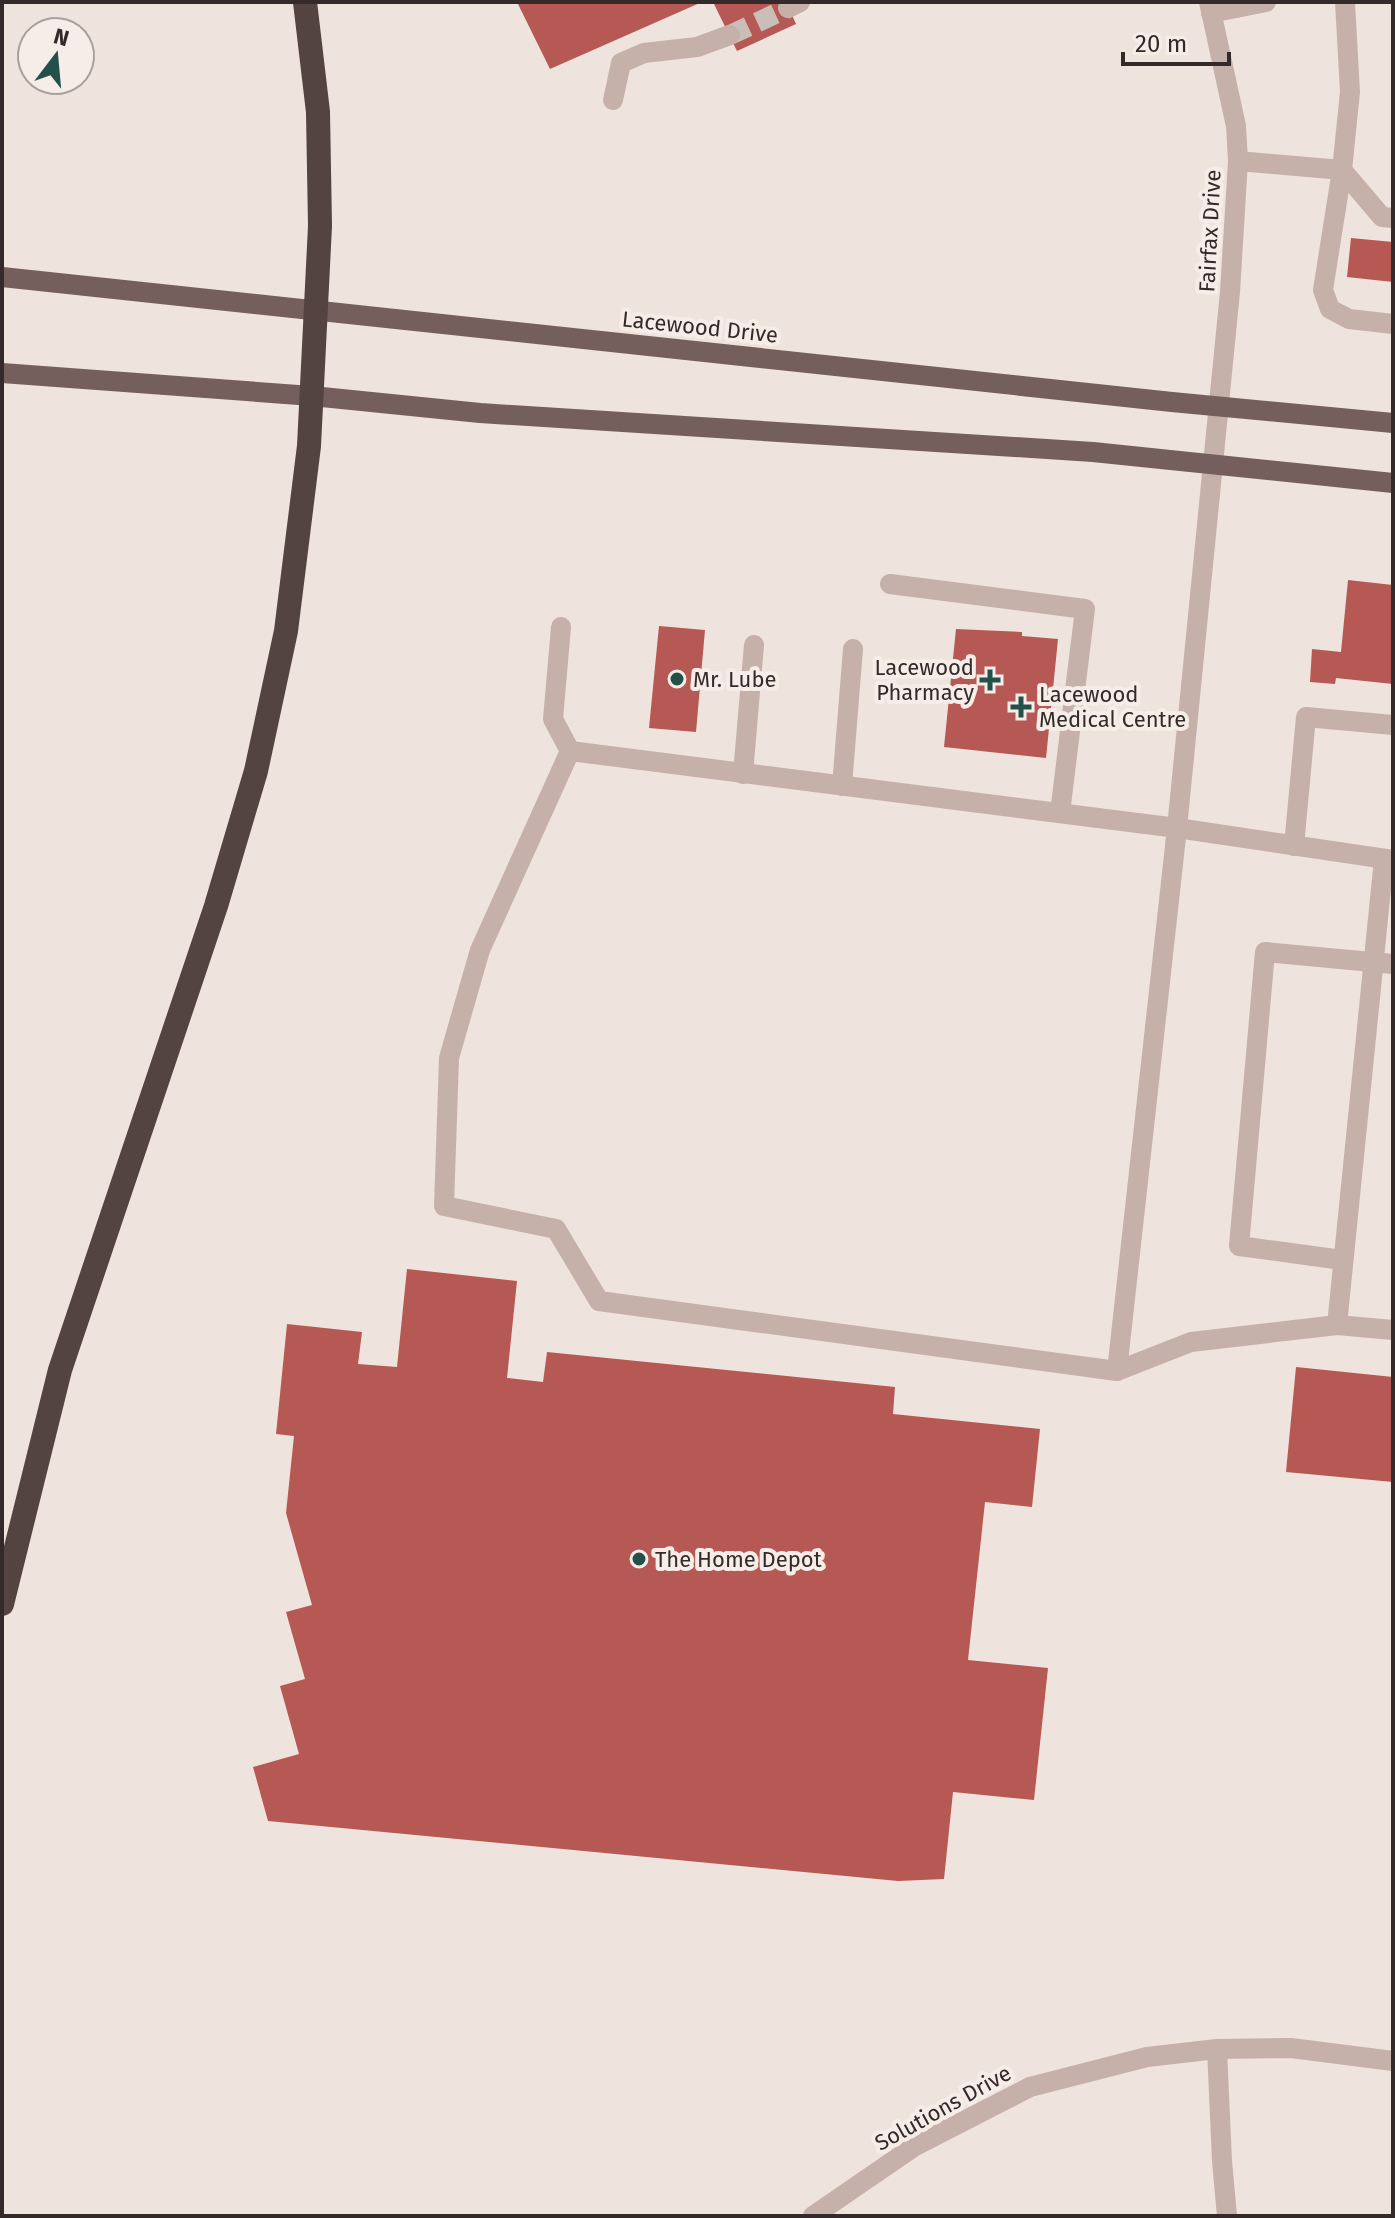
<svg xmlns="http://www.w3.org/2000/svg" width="1395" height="2218" viewBox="0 0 1395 2218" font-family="'Fira Sans',sans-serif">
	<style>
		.building { fill: #b65853 }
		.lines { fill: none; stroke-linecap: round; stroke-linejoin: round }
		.minor-tunnel { stroke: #cabeb9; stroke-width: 20; stroke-dasharray: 20 10; stroke-linecap: butt }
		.minor { stroke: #c5b1aa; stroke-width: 20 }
		.major { stroke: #745f5c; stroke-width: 20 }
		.highway { stroke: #534341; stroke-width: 24 }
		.poi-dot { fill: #24504a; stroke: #f7ede8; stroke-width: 3 }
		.labels { text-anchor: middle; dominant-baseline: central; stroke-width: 8; stroke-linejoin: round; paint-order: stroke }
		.street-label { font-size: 22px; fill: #342a29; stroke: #f7ede8 }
		.poi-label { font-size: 22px; fill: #342a29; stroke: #f7ede8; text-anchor: start }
	</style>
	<rect width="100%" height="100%" fill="#efe3dd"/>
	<!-- building -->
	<g class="building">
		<polygon points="517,2 702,2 550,69"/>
		<polygon points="713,2 786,2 796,24 737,51"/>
		<polygon points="1351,238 1393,242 1393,282 1347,277"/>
		<polygon points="1348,580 1393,585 1393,684 1336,678 1335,684 1310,682 1312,649 1341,652"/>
		<polygon points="659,626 705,630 696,732 649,728"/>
		<polygon points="956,629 1022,632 1022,636 1058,639 1046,758 944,747"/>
		<polygon points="407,1269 517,1281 507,1378 543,1382 547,1352 895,1387 893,1414 1040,1429 1032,1507 985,1502 968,1660 1048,1668 1034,1800 953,1792 944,1879 898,1881 268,1821 253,1767 299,1754 280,1686 305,1679 286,1612 312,1605 286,1513 294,1436 276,1434 287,1324 362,1332 358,1364 397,1367"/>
		<polygon points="1296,1367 1393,1377 1393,1482 1286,1472"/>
	</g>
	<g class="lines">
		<!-- minor-tunnel -->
		<polyline class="minor-tunnel" points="730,35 788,8"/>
		<!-- minor -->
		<g class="minor">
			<polyline points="1209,2 1236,126 1238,161 1230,292 1177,828 1117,1371 599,1301 556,1229 444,1206 449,1058 480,950 570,751 1177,828 1393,860"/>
			<polyline points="1345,2 1350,92 1342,170 1323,290 1330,309 1349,319 1393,324"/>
			<polyline points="788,8 800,2"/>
			<polyline points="1211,13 1266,2"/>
			<polyline points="613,100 621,63 644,53 697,47 730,35"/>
			<polyline points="1238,161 1342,170 1382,217 1393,218"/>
			<polyline points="890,584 1085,609 1060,813"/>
			<polyline points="561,627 553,719 570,751"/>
			<polyline points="743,774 754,645"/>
			<polyline points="842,786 853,649"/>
			<polyline points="1294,846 1306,717 1393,725"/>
			<polyline points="1342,1260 1239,1246 1265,952 1393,964"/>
			<polyline points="1337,1325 1384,859"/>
			<polyline points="1117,1371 1191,1342 1337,1325 1393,1330"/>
			<polyline points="1217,2049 1222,2161 1227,2216"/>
			<polyline points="813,2216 915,2146 1030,2087 1147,2057 1217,2049 1291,2048 1393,2061"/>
		</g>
		<!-- major -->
		<g class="major">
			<polyline points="2,277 1172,402 1393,423"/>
			<polyline points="2,373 312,396 480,413 1093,452 1393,483"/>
		</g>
		<!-- highway -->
		<polyline class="highway" points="2,1604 60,1370 216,906 256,771 286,631 309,446 320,226 318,112 305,2"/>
	</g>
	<!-- markers -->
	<g class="poi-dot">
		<circle cx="677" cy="679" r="8"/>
		<path d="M986 668h8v8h8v8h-8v8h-8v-8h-8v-8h8z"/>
		<path d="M1017 695h8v8h8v8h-8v8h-8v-8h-8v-8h8z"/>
		<circle cx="639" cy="1559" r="8"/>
	</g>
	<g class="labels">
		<!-- street labels -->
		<g class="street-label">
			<text transform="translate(1210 231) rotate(-87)">Fairfax Drive</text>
			<text transform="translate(700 327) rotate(6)">Lacewood Drive</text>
			<text transform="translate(943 2108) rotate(-29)">Solutions Drive</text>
		</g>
		<!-- poi labels -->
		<g class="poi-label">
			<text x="974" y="667" text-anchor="end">Lacewood<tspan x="974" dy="25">Pharmacy</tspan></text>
			<text x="693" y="679">Mr. Lube</text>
			<text x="1039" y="694">Lacewood<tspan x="1039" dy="25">Medical Centre</tspan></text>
			<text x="655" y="1559">The Home Depot</text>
		</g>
	</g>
	<!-- border -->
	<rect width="1395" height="2218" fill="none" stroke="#342a29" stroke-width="8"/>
	<!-- north arrow -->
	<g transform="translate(56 56) rotate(16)"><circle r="38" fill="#f7ede8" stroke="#a99f9c" stroke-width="2"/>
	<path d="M0-6L14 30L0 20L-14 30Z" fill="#24504a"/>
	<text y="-12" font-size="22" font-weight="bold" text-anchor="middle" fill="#342a29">N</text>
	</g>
	<!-- scale -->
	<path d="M1123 52v12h106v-12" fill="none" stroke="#342a29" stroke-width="4"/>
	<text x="1135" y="52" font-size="24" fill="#342a29" stroke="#f7ede8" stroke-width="6" paint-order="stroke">20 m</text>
</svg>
